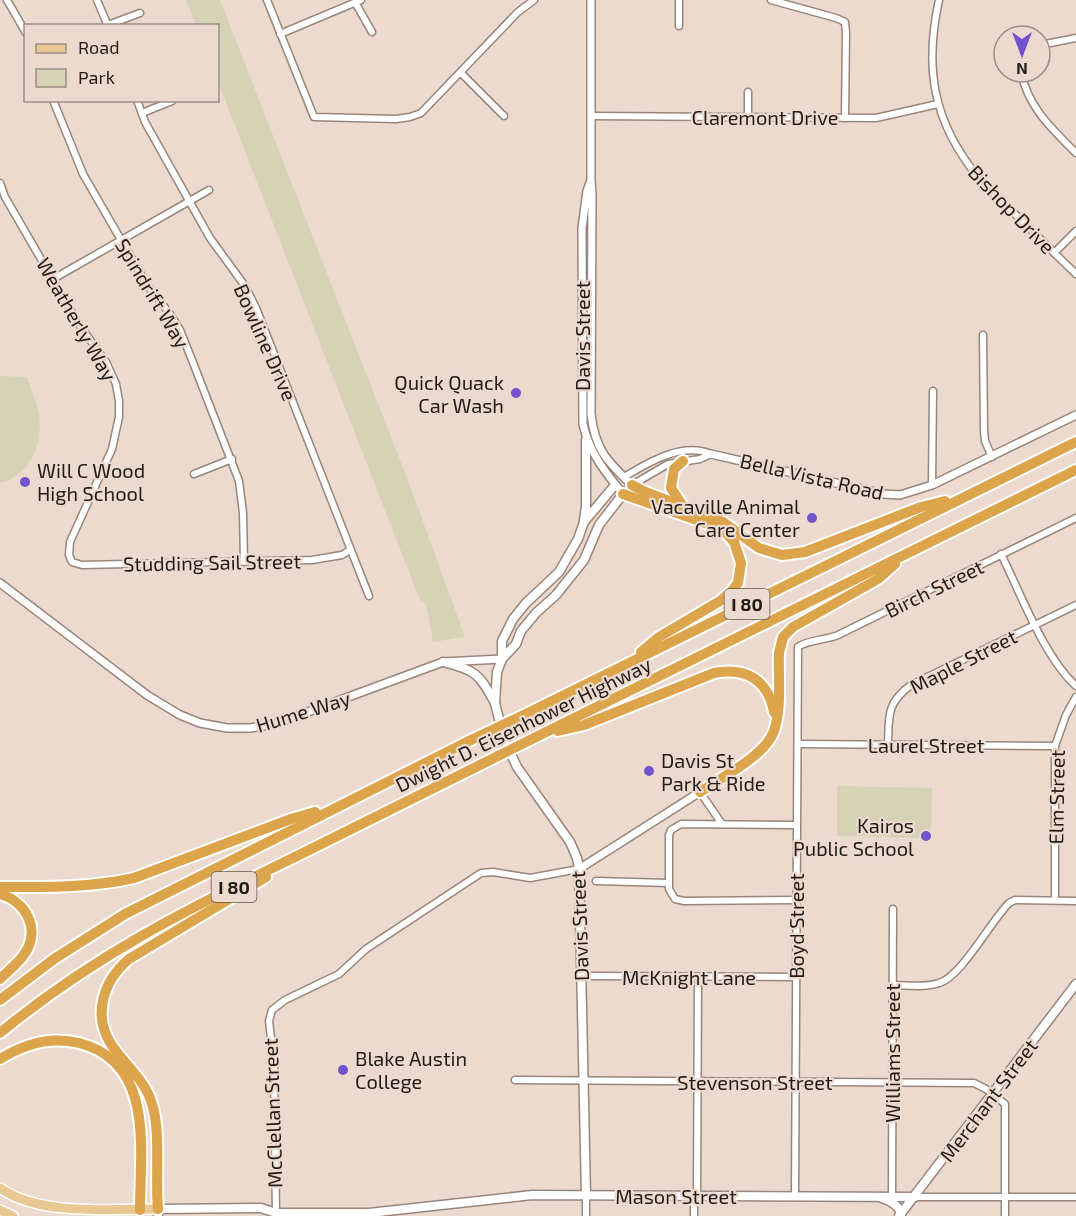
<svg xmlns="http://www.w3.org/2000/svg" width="1076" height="1216" viewBox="0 0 1076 1216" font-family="'Exo 2',sans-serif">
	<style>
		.green { fill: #d5d2b5 }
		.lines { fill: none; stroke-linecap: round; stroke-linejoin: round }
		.minor-casing { stroke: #97867c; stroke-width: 9 }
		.tertiary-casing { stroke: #97867c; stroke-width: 10 }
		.secondary-casing { stroke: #97867c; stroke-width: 11 }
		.primary-casing { stroke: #fff; stroke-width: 12 }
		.motorway-casing { stroke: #fff; stroke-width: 14 }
		.minor { stroke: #fff; stroke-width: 6 }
		.tertiary { stroke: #fff; stroke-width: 7 }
		.secondary { stroke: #fff; stroke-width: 8 }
		.primary { stroke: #eac893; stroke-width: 9 }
		.motorway { stroke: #dca44b; stroke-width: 10 }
		.motorway-bridge-casing { stroke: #fff; stroke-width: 14; stroke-linecap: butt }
		.motorway-bridge { stroke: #dca44b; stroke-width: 10 }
		.poi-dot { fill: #7253cd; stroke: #eddacf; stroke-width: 2 }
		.labels { text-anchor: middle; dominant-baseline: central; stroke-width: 4.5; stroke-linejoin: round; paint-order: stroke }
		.shield { fill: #eddacf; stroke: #5f554f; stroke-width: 1.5 }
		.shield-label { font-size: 18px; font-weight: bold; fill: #221c18 }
		.street-label { font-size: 20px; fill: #221c18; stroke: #eddacf }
		.poi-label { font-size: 20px; fill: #221c18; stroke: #eddacf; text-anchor: end }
	</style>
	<rect width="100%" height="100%" fill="#eddacf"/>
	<!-- green -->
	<g class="green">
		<polygon points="186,0 220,0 409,483 465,637 433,642 426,603 420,600 218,82 218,26 196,25"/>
		<path d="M0,376l27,1c4,13 11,27 12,40 4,29 -10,59 -39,66z"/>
		<polygon points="837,786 932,788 931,838 837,836"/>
	</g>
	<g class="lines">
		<defs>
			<g id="minor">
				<polyline points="7,0 26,33"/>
				<polyline points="97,0 108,26"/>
				<polyline points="267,0 314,117 396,119 410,117 421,113 518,12 534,0"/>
				<polyline points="771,0 836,18 845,22 846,33 845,118"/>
				<path d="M939,0c-15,68 -6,122 39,177 10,13 24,24 36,36 20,20 41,41 62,61"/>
				<polyline points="356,4 372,32"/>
				<polyline points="108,25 140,13"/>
				<polyline points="679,26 679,0"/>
				<polyline points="280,34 361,0"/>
				<polyline points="1040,45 1076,38"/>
				<path d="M1021,72c7,35 30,56 55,81"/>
				<polyline points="461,73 504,116"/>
				<polyline points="748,92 748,117"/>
				<polyline points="53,100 83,174 147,285 170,314 180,330 192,360 239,481 243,513 244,562"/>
				<polyline points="137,100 145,122 210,238 245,286 256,308 369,596"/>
				<polyline points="142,113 172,101"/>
				<polyline points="591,116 876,118 938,104"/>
				<polyline points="0,183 5,197 78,323 106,362 116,384 119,401 119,417 112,449 70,542 69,555 72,562 82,565 312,560 342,555 350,550"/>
				<polyline points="1054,253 1076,231"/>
				<polyline points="53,279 209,190"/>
				<polyline points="983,335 984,430 985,441 992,457"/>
				<polyline points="194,474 232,459"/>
				<path d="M624,477c25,-15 58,-35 87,-23"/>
				<polyline points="632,485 668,464 700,459 711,454"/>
				<polyline points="932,485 933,391"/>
				<path d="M1001,554c20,40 43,103 75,132"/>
				<polyline points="798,744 1055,746"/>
				<path d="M888,745c1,-28 -2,-42 23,-60l165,-80"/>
				<polyline points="700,792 722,824"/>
				<polyline points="596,881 669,883"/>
				<polyline points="796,900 684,901 675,899 669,889 669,835 671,830 681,824 796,825"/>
				<polyline points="1055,900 1055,746 1066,715 1076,697"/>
				<polyline points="581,976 796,977"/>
				<path d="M892,985c15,0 33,3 47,-2 22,-6 52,-62 70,-80l6,-3 61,1"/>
				<polyline points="515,1080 974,1083 986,1089 1005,1104 1005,1216"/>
				<polyline points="586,1196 586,1216"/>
				<path d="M795,1196l3,-549c8,-7 29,-7 40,-12l238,-117"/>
				<polyline points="892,1196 893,909"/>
				<polyline points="694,1197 694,1216"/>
				<polyline points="697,1197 698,977"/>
				<polyline points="915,1197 1076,1197"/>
				<polyline points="276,1213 274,1063 269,1021 272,1010 285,1000 339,974 366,949 481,873 493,872 530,878 579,869"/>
			</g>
			<g id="tertiary">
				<path d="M591,180l-4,11 -5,37 1,196c6,28 22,48 40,70l9,-9c-25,-24 -37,-35 -41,-71l1,-219 -1,-15v-180"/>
				<polyline points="711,454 884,494 900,495 932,485 1076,415"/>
				<polyline points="0,583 147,695 180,715 200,723 227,728 250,728 275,724 443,662 502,659"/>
				<polyline points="579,869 700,792"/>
			</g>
			<g id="secondary">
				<polyline points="584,520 586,507 586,440"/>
				<polyline points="502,659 516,644 521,631 536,613 556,595 584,560 599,525 623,494"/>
				<path d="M443,662c33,9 35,10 52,41"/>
				<polyline points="586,1196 579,869 577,858 570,842 517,767 504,739 495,703 497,672 502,659 502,641 513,619 526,603 559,572 578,539 584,522 615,485"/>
				<path d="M882,1198c9,3 17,7 19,16"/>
				<polyline points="158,1216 158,1209 261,1208 276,1213 369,1213 532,1195 915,1197"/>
				<polyline points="899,1216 1076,984"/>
			</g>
			<g id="primary">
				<path d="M0,1188c39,28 110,21 158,21"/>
				<polyline points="0,1210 13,1216"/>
			</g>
			<g id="motorway">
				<polyline points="683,461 674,469 671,488 683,506"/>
				<polyline points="632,485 643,491 723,522 759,548 782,555 805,552 921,507 945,501"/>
				<polyline points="623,494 711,525 726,533 734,542 741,563 738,583 731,592 720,601 659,637 641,652"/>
				<polyline points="528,713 1076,442"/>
				<path d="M558,731l26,-6 130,-52c32,-6 54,7 60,39"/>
				<polyline points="538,736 1076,470"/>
				<path d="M700,792c22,-15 65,-36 74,-61 8,-24 4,-53 5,-78l4,-16 10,-10 85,-48 17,-15"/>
				<path d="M0,887c45,0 89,1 134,-9l157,-59 24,-7"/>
				<path d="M0,894c27,8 42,37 23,62 -6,8 -15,15 -23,23"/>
				<polyline points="0,1000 54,959 125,914 471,740"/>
				<path d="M0,1033c92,-76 187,-124 293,-175 63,-31 126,-63 189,-94"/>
				<path d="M0,1059c24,-15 51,-23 79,-16 76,19 61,107 61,167"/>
				<path d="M158,1209c-3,-30 3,-78 -6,-105 -7,-25 -28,-39 -41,-60 -19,-30 -7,-64 18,-85l137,-82"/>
			</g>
		</defs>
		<!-- minor casing -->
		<use href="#minor" class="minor-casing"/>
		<!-- tertiary casing -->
		<use href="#tertiary" class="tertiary-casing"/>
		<!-- secondary casing -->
		<use href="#secondary" class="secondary-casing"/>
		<!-- primary casing -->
		<use href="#primary" class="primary-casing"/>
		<!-- motorway casing -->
		<use href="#motorway" class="motorway-casing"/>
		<!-- minor -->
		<use href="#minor" class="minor"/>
		<!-- tertiary -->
		<use href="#tertiary" class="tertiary"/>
		<!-- secondary -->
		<use href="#secondary" class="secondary"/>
		<!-- primary -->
		<use href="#primary" class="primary"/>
		<!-- motorway -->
		<use href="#motorway" class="motorway"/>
		<defs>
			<g id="motorway-bridge">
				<polyline points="471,740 528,713"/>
				<polyline points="482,764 538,736"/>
			</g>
		</defs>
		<!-- motorway-bridge casing -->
		<use href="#motorway-bridge" class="motorway-bridge-casing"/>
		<!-- motorway-bridge -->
		<use href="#motorway-bridge" class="motorway-bridge"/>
	</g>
	<!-- markers -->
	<g class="poi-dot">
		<circle cx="516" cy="393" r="6"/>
		<circle cx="25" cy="482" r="6"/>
		<circle cx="812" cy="518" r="6"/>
		<circle cx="649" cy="771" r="6"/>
		<circle cx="926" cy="836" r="6"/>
		<circle cx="343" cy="1070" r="6"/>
	</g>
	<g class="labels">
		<!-- shield labels -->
		<g class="shield">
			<rect x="724.5" y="589" width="45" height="30" rx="4.5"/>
			<rect x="211.5" y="872" width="45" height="30" rx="4.5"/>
		</g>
		<g class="shield-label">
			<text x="747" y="604">I 80</text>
			<text x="234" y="887">I 80</text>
		</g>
		<!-- street labels -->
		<g class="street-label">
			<text x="765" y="117">Claremont Drive</text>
			<text transform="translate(1012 209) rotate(46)">Bishop Drive</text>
			<text transform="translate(153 293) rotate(59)">Spindrift Way</text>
			<text transform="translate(77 319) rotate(60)">Weatherly Way</text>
			<text transform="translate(582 336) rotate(-90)">Davis Street</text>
			<text transform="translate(266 342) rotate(66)">Bowline Drive</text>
			<text transform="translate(812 476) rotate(13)">Bella Vista Road</text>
			<text transform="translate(212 562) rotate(-1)">Studding Sail Street</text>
			<text transform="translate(934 588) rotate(-26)">Birch Street</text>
			<text transform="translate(963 661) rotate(-27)">Maple Street</text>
			<text transform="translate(303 711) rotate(-17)">Hume Way</text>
			<text transform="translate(523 724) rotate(-26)">Dwight D. Eisenhower Highway</text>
			<text x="926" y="745">Laurel Street</text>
			<text transform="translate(1056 797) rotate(-89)">Elm Street</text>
			<text transform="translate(579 926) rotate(-92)">Davis Street</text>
			<text transform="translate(796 926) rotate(-90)">Boyd Street</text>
			<text x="689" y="977">McKnight Lane</text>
			<text transform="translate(892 1053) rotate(-90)">Williams Street</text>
			<text x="755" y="1082">Stevenson Street</text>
			<text transform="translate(988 1100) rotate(-53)">Merchant Street</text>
			<text transform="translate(272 1113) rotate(-92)">McClellan Street</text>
			<text x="676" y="1196">Mason Street</text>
		</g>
		<!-- poi labels -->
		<g class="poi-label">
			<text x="504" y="382">Quick Quack<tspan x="504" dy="23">Car Wash</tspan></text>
			<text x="37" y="470" text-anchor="start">Will C Wood<tspan x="37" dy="23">High School</tspan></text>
			<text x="800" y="506">Vacaville Animal<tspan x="800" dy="23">Care Center</tspan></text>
			<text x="661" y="760" text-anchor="start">Davis St<tspan x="661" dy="23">Park &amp; Ride</tspan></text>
			<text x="914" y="825">Kairos<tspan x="914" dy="23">Public School</tspan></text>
			<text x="355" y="1058" text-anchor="start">Blake Austin<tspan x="355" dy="23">College</tspan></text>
		</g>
	</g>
	<!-- legend -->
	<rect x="24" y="24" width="195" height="78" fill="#eddacf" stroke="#9c8e86" stroke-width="1.5"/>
	<rect x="36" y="44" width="30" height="9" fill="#eac893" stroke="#9c8e86" stroke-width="1.5"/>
	<text x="78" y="54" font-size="18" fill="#221c18">Road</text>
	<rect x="36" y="69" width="30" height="18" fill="#d5d2b5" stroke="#9c8e86" stroke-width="1.5"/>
	<text x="78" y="84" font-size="18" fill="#221c18">Park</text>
	<!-- north arrow -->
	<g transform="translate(1022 54) rotate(180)"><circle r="28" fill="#eddacf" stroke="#9c8e86" stroke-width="1.5"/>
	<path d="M0-4.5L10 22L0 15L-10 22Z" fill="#7253cd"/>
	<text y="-9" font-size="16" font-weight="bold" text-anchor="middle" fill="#221c18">N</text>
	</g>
</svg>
